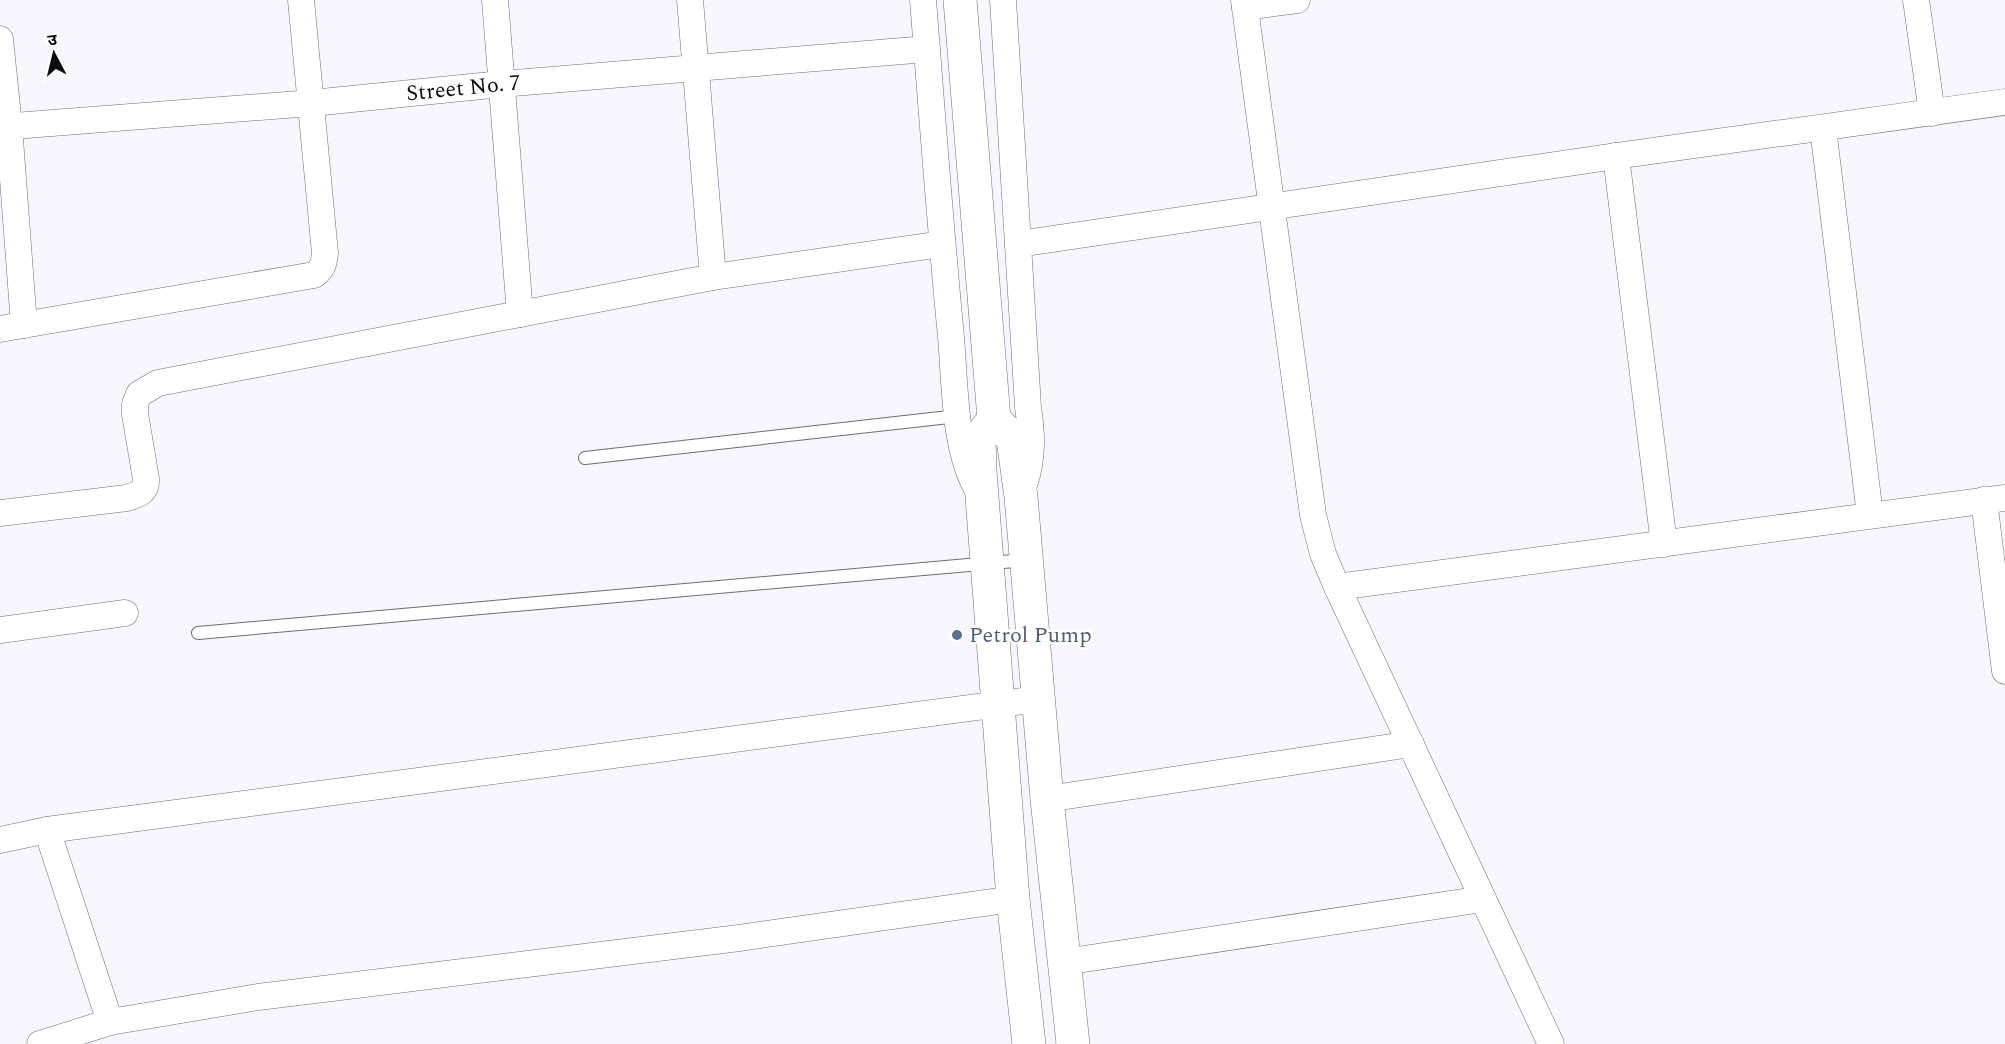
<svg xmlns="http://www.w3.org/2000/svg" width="2005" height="1044" viewBox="0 0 2005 1044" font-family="Spectral,'Noto Sans Devanagari',serif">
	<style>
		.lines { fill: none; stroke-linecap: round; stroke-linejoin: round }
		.service-casing { stroke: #6d6b7c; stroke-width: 14 }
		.minor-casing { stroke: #6d6b7c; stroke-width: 27 }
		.primary-casing { stroke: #6d6b7c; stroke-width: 34 }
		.service { stroke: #fff; stroke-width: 12 }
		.minor { stroke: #fff; stroke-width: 26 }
		.primary { stroke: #fff; stroke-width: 33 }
		.service-dot { fill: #5c6f8a; stroke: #fff; stroke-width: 2 }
		.labels { text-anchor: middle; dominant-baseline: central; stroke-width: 5; stroke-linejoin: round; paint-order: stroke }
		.street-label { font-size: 22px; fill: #0b0b11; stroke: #fff }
		.service-label { font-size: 22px; fill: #4e5e75; stroke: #fff; text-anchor: start }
	</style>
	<rect width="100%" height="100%" fill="#f7f6fe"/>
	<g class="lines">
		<defs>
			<g id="service">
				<polyline points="585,458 958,416"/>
				<polyline points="198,633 1025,560"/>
			</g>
			<g id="minor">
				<polyline points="495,0 520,314"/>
				<polyline points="690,0 713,277"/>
				<path d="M923,0c9,112 17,225 28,337 4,46 3,107 24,148"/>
				<path d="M1003,0l25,407c4,26 5,49 -3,75"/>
				<polyline points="1244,0 1313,515 1323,554 1337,587 1551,1044"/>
				<polyline points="1916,0 1932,113"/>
				<polyline points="1245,7 1297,0"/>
				<polyline points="0,39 9,126 24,325"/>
				<path id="s1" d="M0,127l312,-24 189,-19 426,-35"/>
				<polyline points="1823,128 1870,515"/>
				<polyline points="1616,156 1664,544"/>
				<polyline points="1018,244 1616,156 2005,102"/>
				<path d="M0,329l314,-54c9,-6 10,-12 11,-22l-24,-253"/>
				<polyline points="1984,500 2005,671"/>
				<path d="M0,513l127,-15c12,-4 20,-6 19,-19l-11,-65v-10l4,-10 19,-11 555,-106 229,-33"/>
				<polyline points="1337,587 2005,498"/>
				<polyline points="0,630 125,613"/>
				<polyline points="1047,799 1411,744"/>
				<polyline points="47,830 110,1022"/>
				<polyline points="0,840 47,830 1038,699"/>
				<polyline points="1064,962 1483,899"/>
				<polyline points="40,1044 110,1022 258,997 739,938 1013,899"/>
			</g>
			<g id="primary">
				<polyline points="960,0 994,419 1013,439 1021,497 1047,799 1073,1044"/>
				<polyline points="994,419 979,439 980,471 1013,899 1029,1044"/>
			</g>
		</defs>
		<!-- service casing -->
		<use href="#service" class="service-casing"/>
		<!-- minor casing -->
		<use href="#minor" class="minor-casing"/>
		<!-- primary casing -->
		<use href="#primary" class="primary-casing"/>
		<!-- service -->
		<use href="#service" class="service"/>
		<!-- minor -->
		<use href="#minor" class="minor"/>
		<!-- primary -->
		<use href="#primary" class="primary"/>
	</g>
	<!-- markers -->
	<circle class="service-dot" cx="957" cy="635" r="6"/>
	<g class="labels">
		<!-- street labels -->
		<g class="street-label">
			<text stroke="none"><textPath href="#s1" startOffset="465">Street No. 7</textPath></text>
		</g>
		<!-- service labels -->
		<g class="service-label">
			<text x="969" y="635">Petrol Pump</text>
		</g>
	</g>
	<!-- north arrow -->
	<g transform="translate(54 54) rotate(353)" stroke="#ffffff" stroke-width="4.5" paint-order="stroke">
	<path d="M0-4.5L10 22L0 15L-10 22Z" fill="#0b0b11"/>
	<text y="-9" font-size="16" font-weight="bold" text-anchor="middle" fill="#0b0b11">उ</text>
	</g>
</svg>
